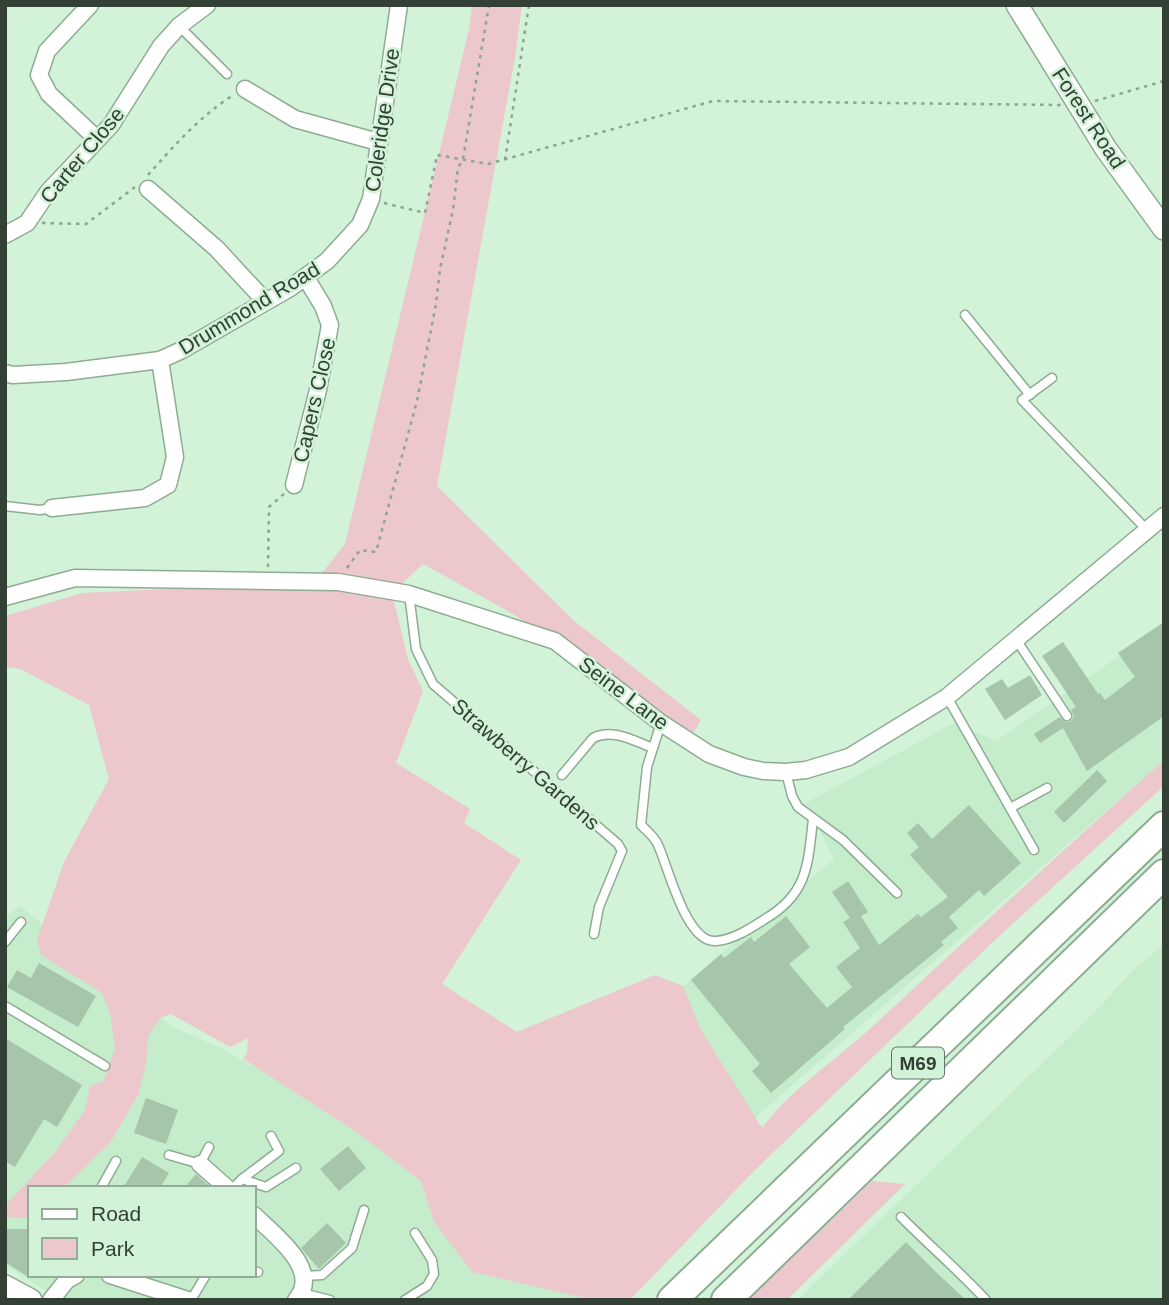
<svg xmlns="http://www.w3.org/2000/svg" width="1169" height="1305" viewBox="0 0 1169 1305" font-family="Arial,sans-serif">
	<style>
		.built { fill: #c5eccb; fill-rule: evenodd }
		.green { fill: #ecc7cb }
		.building { fill: #a6c5ab }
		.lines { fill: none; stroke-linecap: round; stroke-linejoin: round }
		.lane-casing { stroke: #8eac93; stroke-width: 11 }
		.street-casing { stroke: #8eac93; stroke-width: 19 }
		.secondary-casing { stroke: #8eac93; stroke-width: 24 }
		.highway-casing { stroke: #8eac93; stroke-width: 32 }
		.path { stroke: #8da591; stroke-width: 2.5; stroke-dasharray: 3.5 5; stroke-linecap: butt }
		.lane { stroke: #fff; stroke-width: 8 }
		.street { stroke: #fff; stroke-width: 16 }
		.secondary { stroke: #fff; stroke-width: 21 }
		.highway { stroke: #fff; stroke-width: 28 }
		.labels { text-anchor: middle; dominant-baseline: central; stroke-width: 5; stroke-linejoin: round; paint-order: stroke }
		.shield { fill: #d3f3d8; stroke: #637666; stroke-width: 2 }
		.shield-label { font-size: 19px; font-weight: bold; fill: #334035 }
		.street-label { font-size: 21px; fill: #334035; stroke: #d3f3d8 }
	</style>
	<rect width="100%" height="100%" fill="#d3f3d8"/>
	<!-- built -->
	<g class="built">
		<polygon points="1164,625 1164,760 740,1131 683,986 834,859 806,803 954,723 996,741"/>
		<path d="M20,906l153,121 52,23 57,33 73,48 66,50 13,41 38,50 121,28h-532l-56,-35v-348zM30,1188h224v87h-224z"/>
		<polygon points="1164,944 1164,1300 797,1300 1093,1014 1134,969"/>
	</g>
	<!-- green -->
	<g class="green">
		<path d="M472,5h50l-7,52 -78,429 136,134 128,100 -9,15 -179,-121 -90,-50 -31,29 16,66 15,32 -27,72 74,46 -6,14 57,37 -79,124 75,48 138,-57 28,11 18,44 61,98c28,-38 74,-68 110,-101 96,-89 193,-179 292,-267v26l-169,154 -241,231 -124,129h-37l-121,-28 -38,-50 -13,-41 -66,-50 -112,-72 4,-6 1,-15 -18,9 -59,-33 -11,4 -12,18 -2,29 -8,30 -28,48 -47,45h-33l-1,30 -24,-1v-11l50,-54 30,-42 5,-24 14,-5 11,-33 -5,-34 -8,-21 -61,-38 -4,-15 27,-78 45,-83 -20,-74 -69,-36 -15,-2v-51l77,-23 233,-11 30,-38 124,-515z"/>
		<polygon points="872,1181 905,1184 787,1300 748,1300"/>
	</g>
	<!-- building -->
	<g class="building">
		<polygon points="1164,622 1164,716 1087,771 1063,728 1040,743 1034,734 1060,717 1065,722 1070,722 1074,716 1071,710 1076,707 1042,656 1063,642 1098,694 1100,693 1105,700 1135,677 1118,653"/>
		<polygon points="1030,675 1042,695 1005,720 985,689 1002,679 1008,688"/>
		<polygon points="1097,770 1107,781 1064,823 1054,812"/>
		<polygon points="969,805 1021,863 984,896 979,890 949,917 958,928 941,942 944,945 843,1027 845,1029 771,1093 752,1071 760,1064 691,980 721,954 724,958 751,937 754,942 786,916 810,947 789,964 827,1008 852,987 836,967 860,948 843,922 850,918 832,892 848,881 868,912 861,916 879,945 918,914 921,917 948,897 910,855 919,847 907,833 918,823 932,839"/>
		<polygon points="39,963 96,996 78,1027 7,987 17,970 31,978"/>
		<polygon points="5,1038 82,1085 57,1127 44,1119 15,1167 5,1161"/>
		<polygon points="146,1098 178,1110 166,1144 134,1133"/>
		<polygon points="348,1146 366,1168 339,1191 320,1169"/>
		<polygon points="142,1157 169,1173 160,1188 123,1188"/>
		<polygon points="196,1174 211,1188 184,1188"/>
		<polygon points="327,1223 346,1243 319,1269 301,1248"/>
		<polygon points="5,1229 30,1229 30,1278 5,1262"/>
		<polygon points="906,1242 939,1275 966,1300 848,1300"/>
	</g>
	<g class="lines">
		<defs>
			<g id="lane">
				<polyline points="179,26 227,74"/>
				<polyline points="965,315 1030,395"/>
				<polyline points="1052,378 1022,400 1147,530"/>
				<polyline points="5,506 40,510 52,508"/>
				<polyline points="409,594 416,649 433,684 618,844 622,851 599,907 594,934"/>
				<polyline points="1017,641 1067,716"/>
				<polyline points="947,697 1034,850"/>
				<path d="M661,723l-14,44 -6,58c6,6 14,12 17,20 10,21 28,99 58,96 17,-1 35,-13 49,-22 43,-25 43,-55 48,-100"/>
				<polyline points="786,772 792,796 798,807 843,840 897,893"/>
				<path d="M562,775l31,-37c20,-10 41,3 60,10"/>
				<polyline points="1010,808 1047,788"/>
				<polyline points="5,942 21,922"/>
				<polyline points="5,1006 105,1066"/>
				<polyline points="169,1155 200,1164 209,1147"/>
				<polyline points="242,1179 279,1151 271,1136"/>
				<polyline points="101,1188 116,1161"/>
				<polyline points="233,1188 242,1179 266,1187 296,1168"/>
				<path d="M901,1217c28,28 58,54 85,83"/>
				<polyline points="254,1271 258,1272"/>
				<polyline points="304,1276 322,1275 352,1248 364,1210"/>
				<polyline points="302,1293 330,1300"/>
				<polyline points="191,1300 206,1275"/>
				<polyline points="405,1300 427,1286 434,1274 432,1260 415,1233"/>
			</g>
			<g id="street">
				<polyline points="90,5 47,51 39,75 49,94 97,139"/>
				<polyline points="245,89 295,119 378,142"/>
				<polyline points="148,189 217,249 265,301"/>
				<polyline points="5,235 27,223 48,192 111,125 161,46 179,26 207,5"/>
				<polyline points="5,373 13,375 66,372 160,360 182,350 290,288 327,261 360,225 371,199 399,5"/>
				<polyline points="294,485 318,390 330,325 323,306 306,278"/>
				<polyline points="52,508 145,498 168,485 175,457 160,360"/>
				<polyline points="5,597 75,578 338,582 409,594 555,641 661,723 709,754 744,767 763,771 786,772 806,770 849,757 947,697 1164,516"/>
				<polyline points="200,1164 227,1188"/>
				<path d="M254,1215c19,19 69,55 42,85"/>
				<polyline points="110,1275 188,1300"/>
				<polyline points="51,1300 67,1280 76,1275"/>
			</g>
			<g id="secondary">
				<polyline points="1017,5 1106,149 1164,229"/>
				<polyline points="5,1286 31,1300"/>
			</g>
			<g id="highway">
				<polyline points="672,1300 1164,826"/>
				<polyline points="726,1300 1164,874"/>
			</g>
		</defs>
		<!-- lane casing -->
		<use href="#lane" class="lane-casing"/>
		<!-- street casing -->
		<use href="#street" class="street-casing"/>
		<!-- secondary casing -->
		<use href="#secondary" class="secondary-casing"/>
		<!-- highway casing -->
		<use href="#highway" class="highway-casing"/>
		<!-- path -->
		<g class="path">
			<polyline points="1095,101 1164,81"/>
			<polyline points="505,160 529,5"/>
			<path d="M148,175c25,-28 52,-59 84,-79"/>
			<polyline points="384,203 425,213 437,155 488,164 713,101 1061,105"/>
			<polyline points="42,223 86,224 135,187"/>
			<polyline points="268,567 269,507 285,493"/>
			<polyline points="347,568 360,550 376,552 417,401 436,304 440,269 453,210 458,168 463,159 489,5"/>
		</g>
		<!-- lane -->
		<use href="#lane" class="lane"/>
		<!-- street -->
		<use href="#street" class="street"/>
		<!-- secondary -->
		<use href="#secondary" class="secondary"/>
		<!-- highway -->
		<use href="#highway" class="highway"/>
	</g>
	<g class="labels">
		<!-- shield labels -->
		<rect class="shield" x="892" y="1047.5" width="52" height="31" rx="5"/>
		<g class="shield-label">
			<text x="918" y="1063">M69</text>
		</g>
		<!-- street labels -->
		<g class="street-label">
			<text transform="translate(1089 118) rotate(57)">Forest Road</text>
			<text transform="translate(382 120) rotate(-82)">Coleridge Drive</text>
			<text transform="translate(82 155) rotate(-50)">Carter Close</text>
			<text transform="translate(249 308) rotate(-31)">Drummond Road</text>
			<text transform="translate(314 400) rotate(-77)">Capers Close</text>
			<text transform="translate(624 693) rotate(37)">Seine Lane</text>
			<text transform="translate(526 764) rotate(41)">Strawberry Gardens</text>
		</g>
	</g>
	<!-- border -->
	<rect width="1169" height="1305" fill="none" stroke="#334035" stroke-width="14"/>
	<!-- legend -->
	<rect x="28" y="1186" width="228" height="91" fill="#d3f3d8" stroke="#93ab97" stroke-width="2"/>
	<rect x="42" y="1209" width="35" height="10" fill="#ffffff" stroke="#93ab97" stroke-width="2"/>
	<text x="91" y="1221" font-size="21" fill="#334035">Road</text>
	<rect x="42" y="1238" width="35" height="21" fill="#ecc7cb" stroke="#93ab97" stroke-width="2"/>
	<text x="91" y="1256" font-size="21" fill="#334035">Park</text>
</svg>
